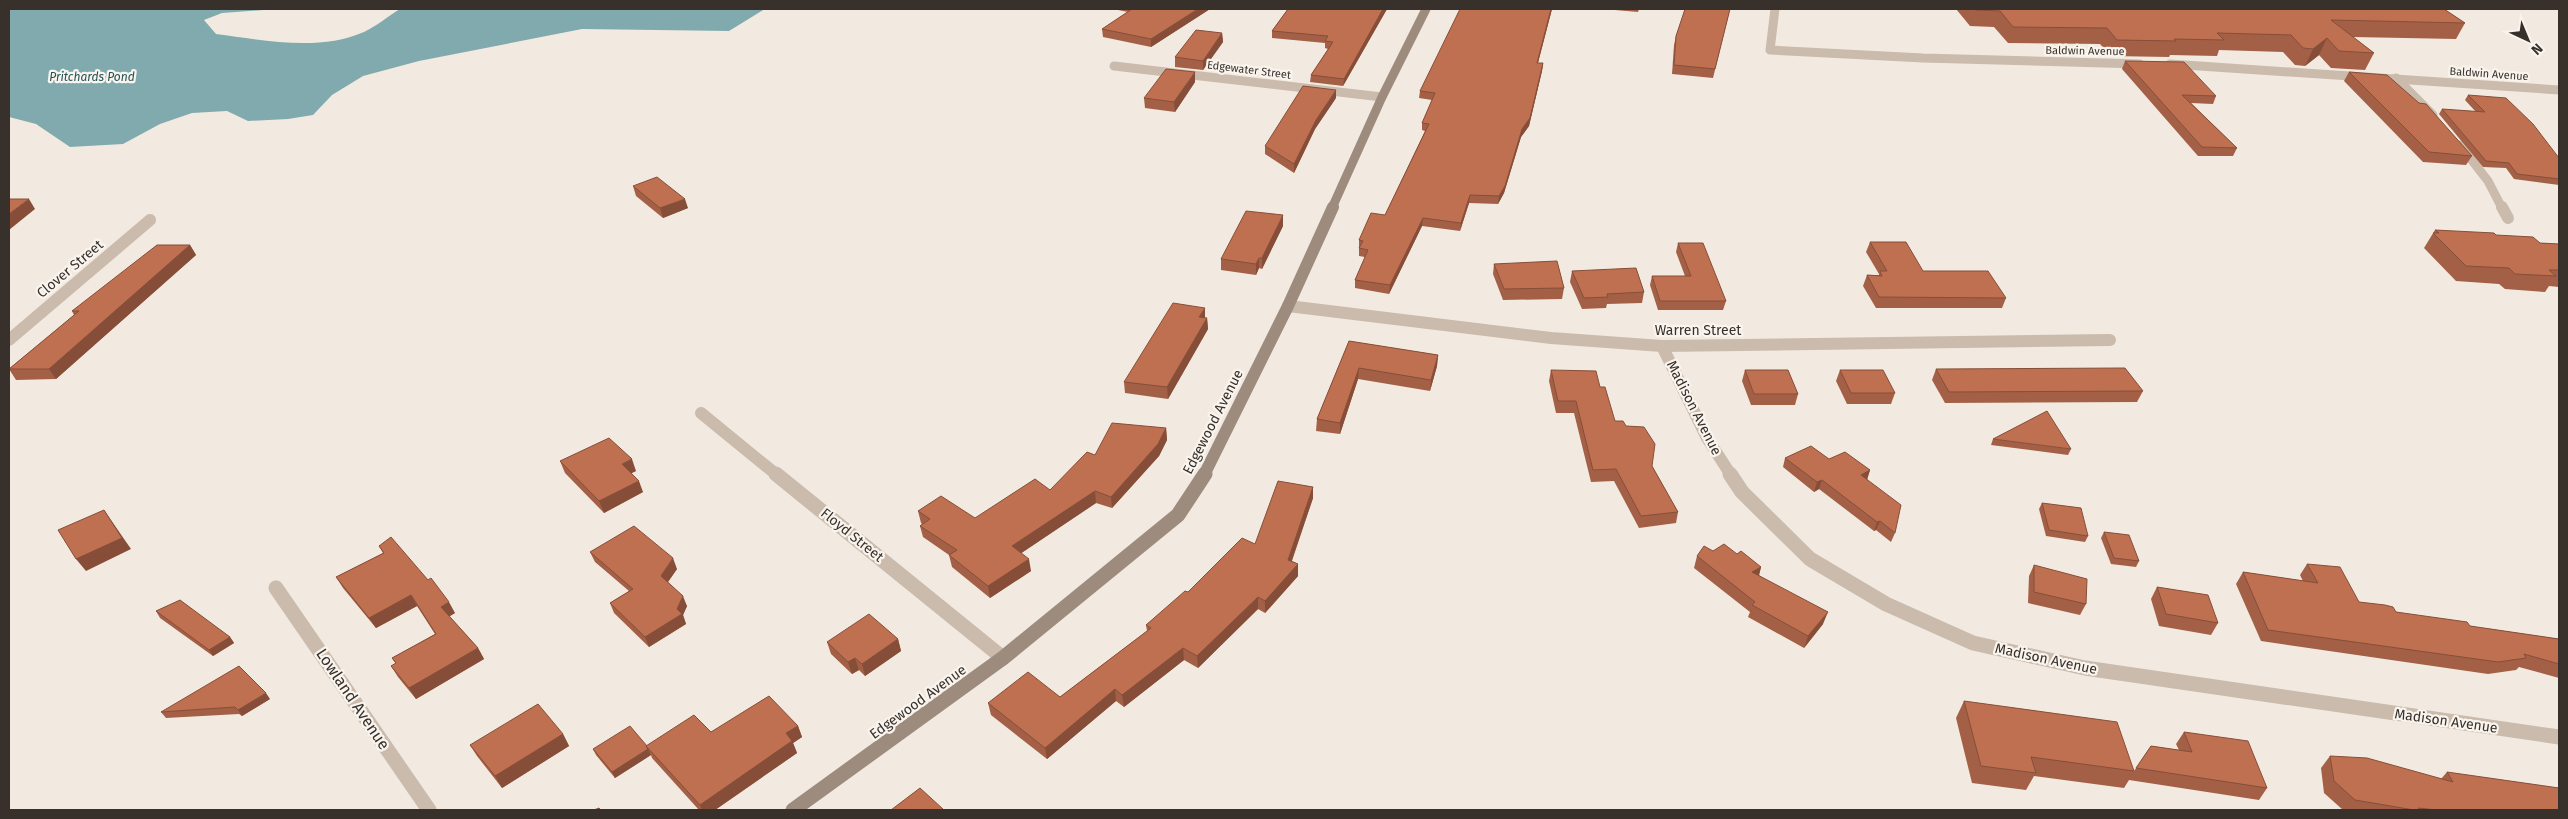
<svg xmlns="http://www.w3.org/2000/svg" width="2568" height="819" viewBox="0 0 2568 819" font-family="'Fira Sans',sans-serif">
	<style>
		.water { fill: #80aaae }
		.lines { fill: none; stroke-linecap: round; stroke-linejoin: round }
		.street-far2 { stroke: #cabbac; stroke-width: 9 }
		.street-far1 { stroke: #cabbac; stroke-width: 12 }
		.street { stroke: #cabbac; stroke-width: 15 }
		.secondary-far2 { stroke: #9d8b7e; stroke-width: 9 }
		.secondary-far1 { stroke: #9d8b7e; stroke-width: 12 }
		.secondary { stroke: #9d8b7e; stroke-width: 15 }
		.wall { fill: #a46046 }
		.shaded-wall { fill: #864e39 }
		.building { fill: #bf7051; stroke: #864e39 }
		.labels { text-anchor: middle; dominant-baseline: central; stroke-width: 4.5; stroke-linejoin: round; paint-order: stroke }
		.far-street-label { font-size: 11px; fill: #38302b; stroke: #f9f4ed }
		.far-water-label { font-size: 12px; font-style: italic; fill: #225258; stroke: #f9f4ed }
		.street-label { font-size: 14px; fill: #38302b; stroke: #f9f4ed }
		.near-street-label { font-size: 16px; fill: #38302b; stroke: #f9f4ed }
	</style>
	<rect width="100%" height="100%" fill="#f2eae0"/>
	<!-- water -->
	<path class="water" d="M9,9h268l-55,4 -18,7 12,14c48,6 102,18 148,-2 13,-6 24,-16 36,-23h365l-36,22 -147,-2 -163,32 -56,15 -31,19 -19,20 -25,4 -40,2 -21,-10 -35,2 -32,11 -37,20 -53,3 -34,-23 -27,-7z"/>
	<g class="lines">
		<!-- street-far2 -->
		<g class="street-far2">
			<polyline points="1775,9 1770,50 1923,58 2140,64"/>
			<polyline points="2170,64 2559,90"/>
			<polyline points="1114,66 1382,97"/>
			<polyline points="2396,78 2433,115"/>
			<polyline points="2460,145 2488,181 2502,208"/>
		</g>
		<!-- street-far1 -->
		<g class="street-far1">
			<polyline points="2502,207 2508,218"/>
			<polyline points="1288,306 1551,338 1662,346 2110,340"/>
			<polyline points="9,340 150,220"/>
			<polyline points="1662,346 1707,438 1731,475"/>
			<polyline points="701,413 777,475"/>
		</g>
		<!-- street -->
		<g class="street">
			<polyline points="776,474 1003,658"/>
			<polyline points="1730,474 1742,492 1810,559 1886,604 1973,643 2085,668 2559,737"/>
			<polyline points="276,588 429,810"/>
		</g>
		<!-- secondary-far2 -->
		<polyline class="secondary-far2" points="1332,208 1382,97 1426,9"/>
		<!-- secondary-far1 -->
		<polyline class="secondary-far1" points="1204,475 1288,306 1333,207"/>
		<!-- secondary -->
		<polyline class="secondary" points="793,810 1003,658 1178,515 1205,474"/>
	</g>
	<!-- wall -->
	<g class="wall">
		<polygon points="1113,9 1210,9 1151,47 1103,37 1102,29 1128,12"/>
		<polygon points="1288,9 1387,9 1343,86 1310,82 1311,75 1328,49 1325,48 1325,43 1272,38 1272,31"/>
		<polygon points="1552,9 1538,63 1543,63 1542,71 1529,126 1521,137 1504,193 1498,204 1469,203 1460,231 1422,226 1389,294 1355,288 1355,280 1365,257 1359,256 1359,240 1385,215 1425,131 1422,130 1422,123 1432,100 1419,98 1420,91"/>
		<polygon points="1603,9 1639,9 1638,12"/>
		<polygon points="1730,9 1713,78 1672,74 1674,45 1676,36"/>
		<polygon points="1956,9 2444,9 2465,23 2456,39 2353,37 2374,53 2365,70 2331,68 2319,55 2305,66 2295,65 2283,52 2219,50 2217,56 2170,55 2169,57 2111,56 2100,44 2008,43 1994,27 1970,26"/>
		<polygon points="1222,33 1223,42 1203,70 1175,67 1175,57"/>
		<polygon points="2125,61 2216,96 2213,104 2191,103 2237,148 2233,156 2198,156 2122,69"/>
		<polygon points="2349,72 2472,156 2466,165 2423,162 2344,81"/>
		<polygon points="1195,82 1175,112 1145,108 1144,98"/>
		<polygon points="2468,95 2559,158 2559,185 2514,179 2506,168 2483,167 2439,114 2442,109 2476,112 2465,100"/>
		<polygon points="1336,98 1315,129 1294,173 1265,154 1265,146"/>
		<polygon points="633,186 688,208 663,218 636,196"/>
		<polygon points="1283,226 1262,269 1259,268 1256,275 1221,270 1221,259"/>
		<polygon points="2435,230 2496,235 2540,243 2559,244 2559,287 2549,286 2545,292 2505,289 2499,284 2456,281 2424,248"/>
		<polygon points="1870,242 1923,271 2006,298 2002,308 1876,308 1863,286 1867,275 1879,275 1879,274 1866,252"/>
		<polygon points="1678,243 1726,301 1723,310 1658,310 1650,285 1652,276 1685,276 1676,252"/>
		<polygon points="190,245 196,255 56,379 16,380 9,369 74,315 72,311"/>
		<polygon points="1494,264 1564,288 1562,299 1503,300 1493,274"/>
		<polygon points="1572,271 1644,292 1642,303 1607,304 1606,308 1582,309 1570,282"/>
		<polygon points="1205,318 1207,318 1208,329 1168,399 1125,393 1124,382"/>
		<polygon points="1349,341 1438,355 1437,366 1430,391 1358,379 1340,434 1316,431 1317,419"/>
		<polygon points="1936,369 2143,391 2137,402 1945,403 1932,380"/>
		<polygon points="1551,370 1600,387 1615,421 1626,426 1652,466 1678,512 1676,523 1639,528 1614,481 1591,482 1574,413 1556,413 1549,381"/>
		<polygon points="1745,370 1798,394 1795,405 1751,405 1742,381"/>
		<polygon points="1840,370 1895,393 1891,404 1847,404 1836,381"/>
		<polygon points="1166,428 1167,440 1159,456 1112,508 1096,503 1021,553 1031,571 990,598 952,567 949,555 923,537 920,526 922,524 921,523 918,511 975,518 1050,490 1095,455"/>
		<polygon points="1993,439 2071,449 2068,455 1991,445"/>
		<polygon points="1785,458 1829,459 1870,470 1867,479 1895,533 1891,542 1876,530 1874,531 1819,489 1814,492 1783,467"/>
		<polygon points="560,461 636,471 631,473 643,492 604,513 565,473"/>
		<polygon points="1313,487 1313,498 1292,561 1298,564 1298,576 1265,613 1258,609 1198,668 1184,660 1124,707 1116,701 1047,759 991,715 988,703 1060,697 1147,631 1146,625 1188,592 1255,544"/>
		<polygon points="2042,503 2088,536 2085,542 2046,536 2039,509"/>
		<polygon points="2104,532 2139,561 2136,567 2111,564 2101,538"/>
		<polygon points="379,546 455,613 449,616 478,648 484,659 416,699 398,677 391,666 396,664 392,658 435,634 417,606 376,628 343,588 336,577 383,553"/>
		<polygon points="1713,551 1737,554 1761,567 1759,575 1823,624 1804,648 1748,617 1750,612 1694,568 1697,556"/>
		<polygon points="590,552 677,569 668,582 687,606 683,615 686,624 649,647 614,613 610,603 629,591 595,562"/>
		<polygon points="2307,564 2359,602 2396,612 2470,626 2559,639 2559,678 2519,667 2516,670 2488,674 2261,641 2236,584 2243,572 2303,581 2300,575"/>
		<polygon points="2034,565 2086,604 2080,615 2028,603 2029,576"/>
		<polygon points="2157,587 2218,623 2211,635 2159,626 2151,599"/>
		<polygon points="156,611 230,637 234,643 213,656 160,618"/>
		<polygon points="898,639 901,651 865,676 859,670 852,674 831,654 827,642"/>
		<polygon points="270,699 242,716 239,714 166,718 161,712"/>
		<polygon points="1964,701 2134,771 2151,746 2179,750 2176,744 2184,732 2267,788 2259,800 2129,780 2124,788 2034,776 2026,790 1972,783 1956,718"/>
		<polygon points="798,726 802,737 793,743 797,753 715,810 699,810 652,758 651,755 615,778 596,755 593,749 647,746 711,732"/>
		<polygon points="563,734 569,746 502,788 477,756 470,745"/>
		<polygon points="2330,756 2441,779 2447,772 2559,810 2343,810 2324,793 2321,768"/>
	</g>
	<!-- shaded-wall -->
	<g class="shaded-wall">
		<polygon points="1198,9 1210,9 1151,47 1151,39"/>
		<polygon points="1383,9 1387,9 1343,86 1344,79"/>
		<polygon points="1551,9 1552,9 1536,70 1537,63"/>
		<polygon points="1222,33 1223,42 1203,70 1203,61"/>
		<polygon points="2327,38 2319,55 2305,66 2313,49"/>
		<polygon points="1543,63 1542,71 1529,126 1521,137 1504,193 1498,204 1499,196"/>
		<polygon points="1195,72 1195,82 1175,112 1174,102"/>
		<polygon points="1336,90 1336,98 1315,129 1294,173 1294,164 1316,120"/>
		<polygon points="1470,195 1469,203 1460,231 1461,223"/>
		<polygon points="29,199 35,209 9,230 9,214"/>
		<polygon points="685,199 688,208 663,218 660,208"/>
		<polygon points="1283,215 1283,226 1262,269 1262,258"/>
		<polygon points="1423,218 1422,226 1389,294 1390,285"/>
		<polygon points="190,245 196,255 56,379 49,369"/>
		<polygon points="1259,258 1259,268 1256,275 1256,264"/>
		<polygon points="1205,308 1205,319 1199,317"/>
		<polygon points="1207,318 1208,329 1168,399 1167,387"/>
		<polygon points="1438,355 1437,366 1430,391 1431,380"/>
		<polygon points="1359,368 1358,379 1340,434 1340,423"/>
		<polygon points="1166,428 1167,440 1159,456 1112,508 1111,497"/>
		<polygon points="632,459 636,471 626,476 622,464"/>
		<polygon points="1870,470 1867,480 1861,475"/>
		<polygon points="1822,480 1819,489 1814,492 1817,482"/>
		<polygon points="639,481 643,492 604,513 599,501"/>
		<polygon points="1313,487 1313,498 1288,571 1288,560"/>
		<polygon points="1095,491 1096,503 1014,558 1012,546"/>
		<polygon points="104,510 131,549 86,571 76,559"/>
		<polygon points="1880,521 1876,530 1874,531 1877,522"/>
		<polygon points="673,558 677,569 665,586 661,576"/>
		<polygon points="1029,559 1031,571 990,598 988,586"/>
		<polygon points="1298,564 1298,576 1265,613 1265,601"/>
		<polygon points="1761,567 1758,579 1752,572"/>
		<polygon points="411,595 417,606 376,628 369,618"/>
		<polygon points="683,596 687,606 683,615 686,624 649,647 645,637 677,609"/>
		<polygon points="1258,597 1258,609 1198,668 1197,656"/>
		<polygon points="449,602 455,613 447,618 441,607"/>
		<polygon points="1828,612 1823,624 1804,648 1808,636"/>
		<polygon points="230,637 234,643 213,656 209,650"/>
		<polygon points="898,639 901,651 865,676 862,664"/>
		<polygon points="478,648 484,659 416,699 409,688"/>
		<polygon points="1183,648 1184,660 1124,707 1122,695"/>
		<polygon points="855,658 859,670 852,674 848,662"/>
		<polygon points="1115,689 1116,701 1047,759 1045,748"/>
		<polygon points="266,693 270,699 242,716 238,710"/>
		<polygon points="798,726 802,737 793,743 797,753 715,810 702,810 700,805 786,733"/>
		<polygon points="563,734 569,746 502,788 495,776"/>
		<polygon points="648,749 651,755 615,778 612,772"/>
	</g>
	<!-- building -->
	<g class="building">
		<polygon points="1132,9 1198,9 1151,39 1102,29"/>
		<polygon points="1288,9 1383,9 1344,79 1311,75 1333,42 1325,41 1328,36 1272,31"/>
		<polygon points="1460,9 1551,9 1537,63 1543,63 1530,118 1522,129 1505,186 1499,196 1470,195 1461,223 1423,218 1390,285 1355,280 1368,250 1359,248 1363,241 1359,240 1371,213 1385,215 1429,124 1422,123 1435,93 1420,91"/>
		<polygon points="1685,9 1730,9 1715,69 1674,65 1676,36"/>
		<polygon points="1974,9 2444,9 2465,23 2331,20 2374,53 2339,51 2327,38 2313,49 2303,48 2291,35 2217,33 2224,40 2174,39 2176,41 2117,40 2107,28 2013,27 2000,11 1975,10"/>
		<polygon points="1196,30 1222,33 1203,61 1175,57"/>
		<polygon points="2125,61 2184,62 2216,96 2182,95 2237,148 2202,147"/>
		<polygon points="1166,69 1195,72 1174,102 1144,98"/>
		<polygon points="2349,72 2387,75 2419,103 2426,104 2472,156 2429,152"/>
		<polygon points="1303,86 1336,90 1316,120 1294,164 1265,146"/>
		<polygon points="2468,95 2506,98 2533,124 2559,158 2559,179 2517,174 2509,163 2486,161 2442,109 2485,112"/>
		<polygon points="657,177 685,199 660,208 633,186"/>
		<polygon points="9,199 29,199 9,214"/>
		<polygon points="1246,211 1283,215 1262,258 1259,258 1256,264 1221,259"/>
		<polygon points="2435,230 2494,233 2496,235 2533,237 2540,243 2559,244 2559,270 2549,270 2556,276 2515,274 2509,268 2466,266 2433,233 2439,233"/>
		<polygon points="1870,242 1906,242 1923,271 1988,271 2006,298 1879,297 1867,275 1882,276 1880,271 1887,271"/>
		<polygon points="1678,243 1703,243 1726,301 1660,301 1652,276 1691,276"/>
		<polygon points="157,245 190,245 49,369 9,369 79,311 72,311"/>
		<polygon points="1557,261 1564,288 1504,289 1494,264"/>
		<polygon points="1636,268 1644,292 1607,294 1608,297 1584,298 1572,271"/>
		<polygon points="1173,303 1205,308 1199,317 1207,318 1167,387 1124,382"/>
		<polygon points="1349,341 1438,355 1431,380 1359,368 1340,423 1317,419"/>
		<polygon points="2125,368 2143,391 1949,392 1936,369"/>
		<polygon points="1551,370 1596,371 1600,387 1605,387 1615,421 1623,421 1626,426 1644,427 1655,444 1652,466 1678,512 1641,516 1616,469 1593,470 1576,401 1558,401"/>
		<polygon points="1745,370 1788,370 1798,394 1754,394"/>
		<polygon points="1840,370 1883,370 1895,393 1851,393"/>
		<polygon points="2047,411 2071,449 1993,439"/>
		<polygon points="1112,423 1166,428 1158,444 1111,497 1095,491 1012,546 1029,559 988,586 949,555 957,550 920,526 930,519 918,511 941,496 975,518 1035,479 1050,490 1087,452 1095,455"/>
		<polygon points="609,438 632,459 622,464 639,481 599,501 560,461"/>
		<polygon points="1811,446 1829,459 1845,452 1870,470 1861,475 1901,505 1895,533 1880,521 1877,522 1822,480 1817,482 1785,458"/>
		<polygon points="1278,481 1313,487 1288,560 1298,564 1265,601 1258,597 1197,656 1183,648 1122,695 1115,689 1045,748 988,703 1028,672 1060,697 1151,628 1146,625 1185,591 1188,592 1242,538 1255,544"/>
		<polygon points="2042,503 2081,508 2088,536 2049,530"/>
		<polygon points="104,510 122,538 76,559 58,530"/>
		<polygon points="634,526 673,558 661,576 683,596 677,609 682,614 645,637 610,603 633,589 590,552"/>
		<polygon points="2104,532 2129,535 2139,561 2114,558"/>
		<polygon points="391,537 428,580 431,578 449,602 441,607 478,648 409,688 391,666 396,663 392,658 436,634 411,595 369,618 336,577 384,553 379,546"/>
		<polygon points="1724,544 1737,554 1741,551 1761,567 1752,572 1828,612 1808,636 1752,605 1755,602 1697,556 1704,546 1713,551"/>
		<polygon points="2307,564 2340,567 2359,602 2385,605 2393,607 2396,612 2467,622 2470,626 2559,639 2559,664 2524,654 2526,658 2498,662 2268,630 2243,572 2318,583"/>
		<polygon points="2034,565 2087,579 2086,604 2034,592"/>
		<polygon points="2157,587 2208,595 2218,623 2166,614"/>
		<polygon points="180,600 230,637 209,650 156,611"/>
		<polygon points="869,614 898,639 862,664 855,658 848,662 827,642"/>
		<polygon points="239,666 266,693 238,710 235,707 161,712"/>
		<polygon points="769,696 798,726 786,733 792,741 700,805 646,746 694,715 711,732"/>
		<polygon points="1964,701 2117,722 2134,771 2031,757 2036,773 1981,766"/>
		<polygon points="538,704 563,734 495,776 470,745"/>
		<polygon points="630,726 647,746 646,746 648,749 612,772 593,749"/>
		<polygon points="2184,732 2248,741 2267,788 2136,768 2151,746 2192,752"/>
		<polygon points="2330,756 2367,758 2453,782 2447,772 2559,788 2559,810 2437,810 2418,808 2419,810 2414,810 2355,800 2334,781"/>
		<polygon points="920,788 944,810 891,810"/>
		<polygon points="599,808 601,810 594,810"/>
	</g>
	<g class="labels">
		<!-- far-street labels -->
		<g class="far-street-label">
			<text transform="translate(2085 51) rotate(1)">Baldwin Avenue</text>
			<text transform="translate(1249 70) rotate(7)">Edgewater Street</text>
			<text transform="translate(2489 74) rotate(4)">Baldwin Avenue</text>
		</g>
		<!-- far-water labels -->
		<g class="far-water-label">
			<text x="92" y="77">Pritchards Pond</text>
		</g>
		<!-- street labels -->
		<g class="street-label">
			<text transform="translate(70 269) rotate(-40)">Clover Street</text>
			<text x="1698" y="330">Warren Street</text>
			<text transform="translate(1694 408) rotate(63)">Madison Avenue</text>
			<text transform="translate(1213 422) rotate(-63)">Edgewood Avenue</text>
			<text transform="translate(852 535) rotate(39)">Floyd Street</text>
			<text transform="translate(2046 659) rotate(12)">Madison Avenue</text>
			<text transform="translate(918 702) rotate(-36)">Edgewood Avenue</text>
			<text transform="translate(2446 721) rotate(8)">Madison Avenue</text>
		</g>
		<!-- near-street labels -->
		<g class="near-street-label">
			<text transform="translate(353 699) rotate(56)">Lowland Avenue</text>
		</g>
	</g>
	<!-- border -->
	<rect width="2568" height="819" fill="none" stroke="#38302b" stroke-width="20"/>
	<!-- north arrow -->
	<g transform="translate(2528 40) rotate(136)" stroke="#f9f4ed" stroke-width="4" paint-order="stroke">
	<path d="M0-4L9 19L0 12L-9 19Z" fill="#38302b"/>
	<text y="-8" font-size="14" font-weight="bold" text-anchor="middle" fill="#38302b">N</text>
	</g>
</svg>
